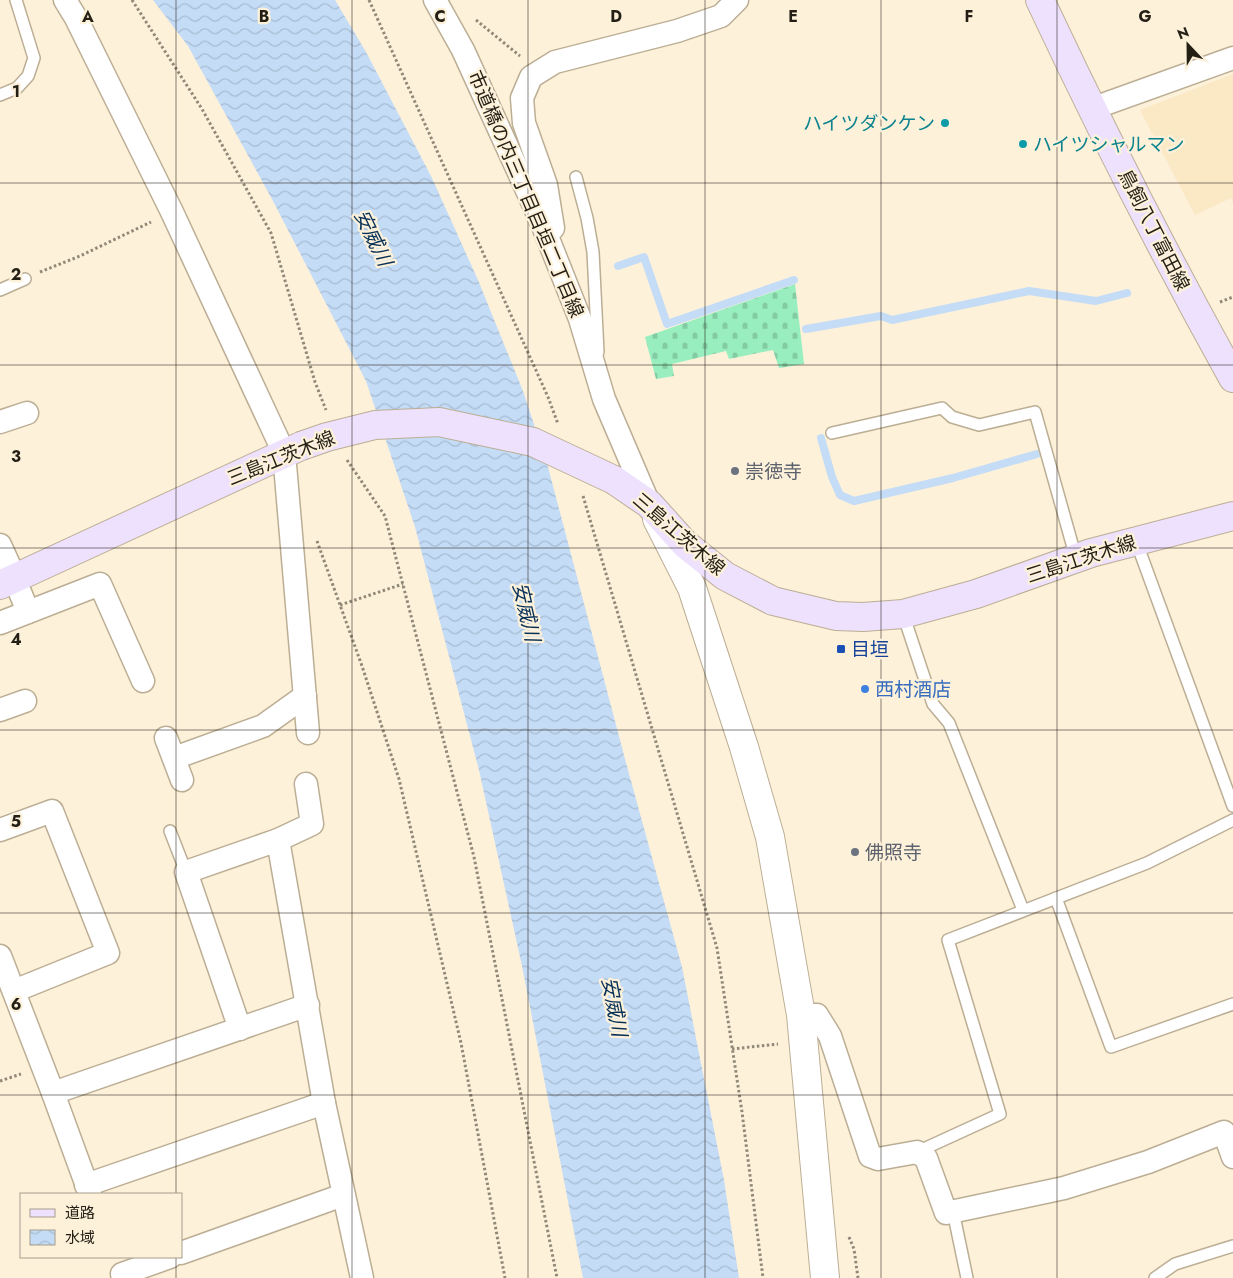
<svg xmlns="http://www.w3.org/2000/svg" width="1233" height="1278" viewBox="0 0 1233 1278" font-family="Jost,'Noto Sans JP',sans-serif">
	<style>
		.built { fill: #fbe8c5 }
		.cemetery { fill: url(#cemetery-stones) }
		.water { fill: url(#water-waves) }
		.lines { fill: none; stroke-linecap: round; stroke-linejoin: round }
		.stream { stroke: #c4dcf6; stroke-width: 8 }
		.service-casing { stroke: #bcae94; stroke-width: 14 }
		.minor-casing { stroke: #bcae94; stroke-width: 25 }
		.tertiary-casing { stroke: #bcae94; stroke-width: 30 }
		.secondary-casing { stroke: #bcae94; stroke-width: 30 }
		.path { stroke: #918978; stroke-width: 3; stroke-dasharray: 2.5 2.5; stroke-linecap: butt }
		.service { stroke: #fff; stroke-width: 11 }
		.minor { stroke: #fff; stroke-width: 22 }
		.tertiary { stroke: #fff; stroke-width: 28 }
		.secondary { stroke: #eee1fe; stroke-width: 28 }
		.secondary-bridge-casing { stroke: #bcae94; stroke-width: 30; stroke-linecap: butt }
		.secondary-bridge { stroke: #eee1fe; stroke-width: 28 }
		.grid { fill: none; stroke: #241f15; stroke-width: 1; stroke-opacity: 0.55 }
		.culture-dot { fill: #0f9aa8; stroke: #fdf1da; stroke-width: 2 }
		.worship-dot { fill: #6b7280; stroke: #fdf1da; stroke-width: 2 }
		.transit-dot { fill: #1a4fb4; stroke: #fdf1da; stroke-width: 2 }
		.shop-dot { fill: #3f7fe0; stroke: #fdf1da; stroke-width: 2 }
		.labels { text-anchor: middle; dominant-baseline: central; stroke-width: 4.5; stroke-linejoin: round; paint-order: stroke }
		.culture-label { font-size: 19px; fill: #0d838f; stroke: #fdf1da; text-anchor: end }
		.street-label { font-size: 19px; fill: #241f15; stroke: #fdf1da }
		.worship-label { font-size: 19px; fill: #5b616d; stroke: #fdf1da; text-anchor: start }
		.transit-label { font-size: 19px; fill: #164399; stroke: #fdf1da; text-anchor: start }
		.shop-label { font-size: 19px; fill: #366cbe; stroke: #fdf1da; text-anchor: start }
		.water-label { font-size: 20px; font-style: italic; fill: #073159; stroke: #fdf1da }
		.grid-label { font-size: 16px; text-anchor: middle; font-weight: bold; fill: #241f15; stroke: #fdf1da; stroke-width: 4.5; stroke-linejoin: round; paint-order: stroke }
	</style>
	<defs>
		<pattern id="cemetery-stones" width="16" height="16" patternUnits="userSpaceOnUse" patternTransform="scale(1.25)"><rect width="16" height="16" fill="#98eebf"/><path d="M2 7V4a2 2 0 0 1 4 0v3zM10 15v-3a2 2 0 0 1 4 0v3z" fill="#83cca3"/></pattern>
		<pattern id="water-waves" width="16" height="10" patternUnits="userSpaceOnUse" patternTransform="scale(1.25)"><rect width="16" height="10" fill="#c4dcf6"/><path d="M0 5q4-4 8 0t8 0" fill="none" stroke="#a8bcd2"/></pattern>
	</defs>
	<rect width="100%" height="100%" fill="#fdf1da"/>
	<!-- built -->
	<polygon class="built" points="1233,74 1233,204 1231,198 1195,215 1140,110"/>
	<!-- cemetery -->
	<polygon class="cemetery" points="795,284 804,364 779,368 773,350 729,359 726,351 672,364 674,376 656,379 645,337"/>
	<!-- water -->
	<polygon class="water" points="153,0 335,0 366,52 431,176 478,280 523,391 548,467 625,759 682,967 724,1180 739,1278 583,1278 522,966 479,770 415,527 366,381 273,201 188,46"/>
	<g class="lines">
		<!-- stream -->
		<g class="stream">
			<polyline points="618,266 644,257 667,324 794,280"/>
			<polyline points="806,329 881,316 892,320 1029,291 1096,301 1127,293"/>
			<polyline points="821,438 832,477 840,495 854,501 953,478 1037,454"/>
		</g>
		<defs>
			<g id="service">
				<polyline points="0,95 17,88 28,76 34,58 16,0"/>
				<polyline points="576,177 587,218 593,252 598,352"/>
				<polyline points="0,290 25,279"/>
				<polyline points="832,433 942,408 952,417 979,425 1035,412 1076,558"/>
				<polyline points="1136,541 1233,806"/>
				<polyline points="903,614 933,704 949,723 1023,910"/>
				<polyline points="170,831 186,872"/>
				<polyline points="1056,898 1111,1047 1233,1004"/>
				<polyline points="917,1152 1000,1114 948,940 1147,863 1233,820"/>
				<polyline points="953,1211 967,1278"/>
				<polyline points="1155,1278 1175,1264 1233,1246"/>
			</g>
			<g id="minor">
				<polyline points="65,0 76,18 172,212 284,453 308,733"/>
				<polyline points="435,0 463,50 541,221 580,319 604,399 649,504"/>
				<polyline points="1091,109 1233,58"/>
				<polyline points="553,228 546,185 524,123 522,98 531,77 555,62 677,31 721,16 737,0"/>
				<polyline points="0,422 27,413"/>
				<polyline points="0,545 10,567"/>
				<polyline points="20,592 28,612"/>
				<polyline points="0,623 100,584 143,681"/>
				<polyline points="0,710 25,701"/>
				<polyline points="166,738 182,780"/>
				<polyline points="174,758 263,726 305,696"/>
				<polyline points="0,830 52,811 108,953 14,991"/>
				<polyline points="278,840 324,1103 362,1278"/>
				<polyline points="0,956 53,1093 90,1194"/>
				<polyline points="801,1015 817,1015 830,1036 870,1156 878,1159 917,1152 926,1158 946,1213 1064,1188 1148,1162 1224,1132 1233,1157"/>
				<polyline points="240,1029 186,872 278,840 312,824 306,784"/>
				<polyline points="53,1093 308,1005"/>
				<polyline points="86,1185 324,1103"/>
				<polyline points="181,1253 343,1195"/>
				<polyline points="122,1274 170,1257"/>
			</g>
			<polyline id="tertiary" points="657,519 692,588 744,747 770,837 801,1015 825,1278"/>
			<g id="secondary">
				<path d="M1040,0c60,128 124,254 193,378"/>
				<polyline points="614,480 649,504 685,544 725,576 773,601 836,616 863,617 903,614 976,594 1091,553 1233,516"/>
				<polyline points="0,585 301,446"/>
			</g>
		</defs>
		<!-- service casing -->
		<use href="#service" class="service-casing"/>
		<!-- minor casing -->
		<use href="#minor" class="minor-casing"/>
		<!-- tertiary casing -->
		<use href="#tertiary" class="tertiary-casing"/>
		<!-- secondary casing -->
		<use href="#secondary" class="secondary-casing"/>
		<!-- path -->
		<g class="path">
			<polyline points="132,0 202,109 271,233 315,382 326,410"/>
			<polyline points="369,0 548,397 558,424"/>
			<polyline points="476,20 520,56"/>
			<polyline points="40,272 80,256 151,222"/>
			<polyline points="1220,302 1233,297"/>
			<polyline points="347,460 385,516 474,857 557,1278"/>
			<polyline points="583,496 717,948 742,1112 763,1278"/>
			<polyline points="317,541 362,666 399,779 461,1043 505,1278"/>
			<polyline points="340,605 403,584"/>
			<polyline points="732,1049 778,1044"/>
			<polyline points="0,1081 21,1074"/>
			<polyline points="849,1237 854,1249 858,1278"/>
		</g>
		<!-- service -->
		<use href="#service" class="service"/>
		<!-- minor -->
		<use href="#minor" class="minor"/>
		<!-- tertiary -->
		<use href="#tertiary" class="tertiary"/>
		<!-- secondary -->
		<use href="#secondary" class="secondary"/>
		<defs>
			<polyline id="secondary-bridge" points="301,446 327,437 375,425 439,422 533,442 614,480"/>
		</defs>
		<!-- secondary-bridge casing -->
		<use href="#secondary-bridge" class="secondary-bridge-casing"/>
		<!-- secondary-bridge -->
		<use href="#secondary-bridge" class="secondary-bridge"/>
	</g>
	<!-- grid -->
	<path class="grid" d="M176,0v1194M352,0v1278M528,0v1278M705,0v1278M881,0v1278M1057,0v1278M0,183h1233M0,365h1233M0,548h1233M0,730h1233M0,913h1233M0,1095h1233M176,1257v21"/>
	<!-- markers -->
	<g class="culture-dot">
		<circle cx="945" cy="123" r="5"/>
		<circle cx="1023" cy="144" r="5"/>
	</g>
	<g class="worship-dot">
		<circle cx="735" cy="471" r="5"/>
		<circle cx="855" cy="852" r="5"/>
	</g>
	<rect class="transit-dot" x="836" y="644" width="10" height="10" rx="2.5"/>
	<circle class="shop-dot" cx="865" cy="689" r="5"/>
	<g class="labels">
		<!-- culture labels -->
		<g class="culture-label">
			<text x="935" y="123">ハイツダンケン</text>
			<text x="1033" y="144" text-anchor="start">ハイツシャルマン</text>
		</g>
		<!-- street labels -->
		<g class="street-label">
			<text transform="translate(526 194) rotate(67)">市道橋の内三丁目目垣二丁目線</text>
			<text transform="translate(1154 230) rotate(63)">鳥飼八丁富田線</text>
			<text transform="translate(281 458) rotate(-22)">三島江茨木線</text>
			<text transform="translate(679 534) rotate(41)">三島江茨木線</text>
			<text transform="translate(1081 559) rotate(-18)">三島江茨木線</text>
		</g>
		<!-- worship labels -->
		<g class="worship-label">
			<text x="745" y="471">崇徳寺</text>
			<text x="865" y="852">佛照寺</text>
		</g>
		<!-- transit labels -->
		<g class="transit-label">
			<text x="851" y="649">目垣</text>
		</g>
		<!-- shop labels -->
		<g class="shop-label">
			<text x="875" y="689">西村酒店</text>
		</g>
		<!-- water labels -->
		<g class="water-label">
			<text transform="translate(373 238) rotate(64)">安威川</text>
			<text transform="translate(526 612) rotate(77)">安威川</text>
			<text transform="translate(614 1007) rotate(79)">安威川</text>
		</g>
	</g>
	<g class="grid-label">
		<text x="88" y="22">A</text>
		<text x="264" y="22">B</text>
		<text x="440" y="22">C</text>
		<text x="616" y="22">D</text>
		<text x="793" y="22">E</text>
		<text x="969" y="22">F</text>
		<text x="1145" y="22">G</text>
		<text x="16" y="97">1</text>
		<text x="16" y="280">2</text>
		<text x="16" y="462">3</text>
		<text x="16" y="645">4</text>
		<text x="16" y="827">5</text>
		<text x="16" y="1010">6</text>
	</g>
	<!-- legend -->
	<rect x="20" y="1193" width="162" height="65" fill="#fdf1da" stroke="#a69d8b"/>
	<rect x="30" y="1209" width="25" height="8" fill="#eee1fe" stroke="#a69d8b"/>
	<text x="65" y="1218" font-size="15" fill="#241f15">道路</text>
	<rect x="30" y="1230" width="25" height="15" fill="url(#water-waves)" stroke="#a69d8b"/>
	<text x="65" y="1243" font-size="15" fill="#241f15">水域</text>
	<!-- north arrow -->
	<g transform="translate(1188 45) rotate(338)" stroke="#fdf1da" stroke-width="4" paint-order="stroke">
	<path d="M0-4L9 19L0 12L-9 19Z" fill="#241f15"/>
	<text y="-8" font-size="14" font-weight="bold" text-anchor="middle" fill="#241f15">N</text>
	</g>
</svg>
